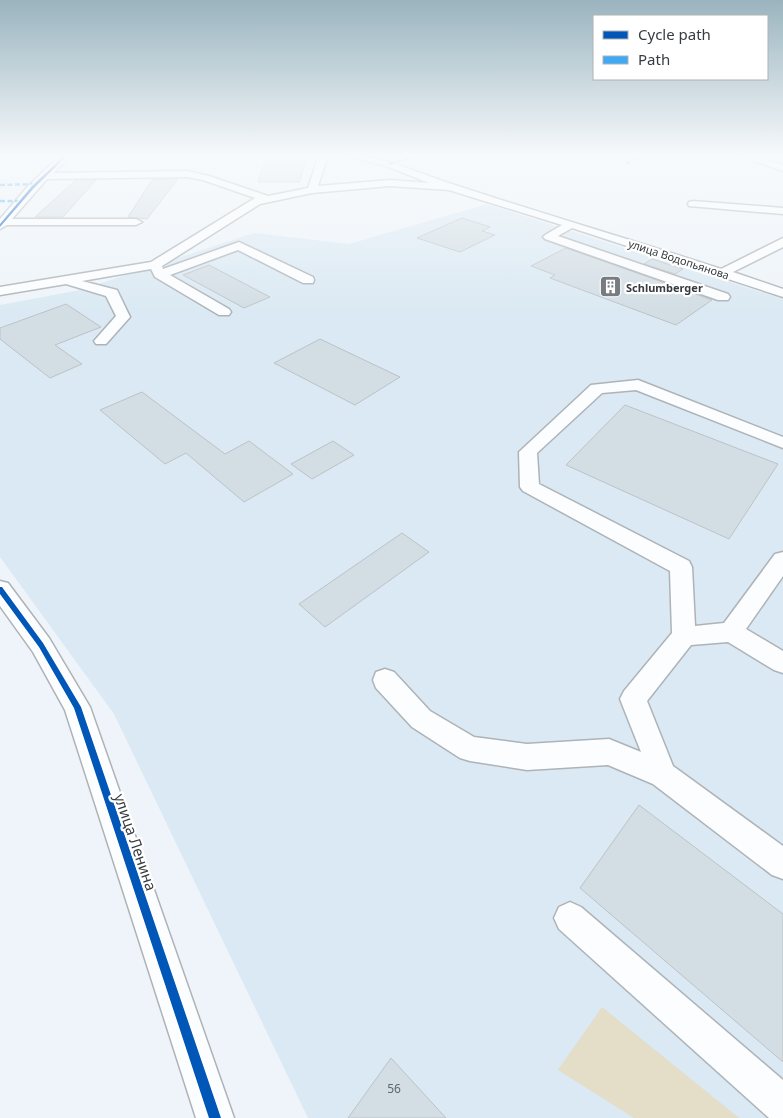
<svg xmlns="http://www.w3.org/2000/svg" width="783" height="1118" viewBox="0 0 783 1118" font-family="'Noto Sans',sans-serif">
	<style>
		.built { fill: #dae9f3 }
		.green { fill: #e4ddc7 }
		.building { fill: #d2dde4; stroke: #bec2c6 }
		.lines { fill: none; stroke-linecap: round; stroke-linejoin: round }
		.minor-casing { stroke: #aeb3b7; stroke-width: 3 }
		.minor { fill: #fcfdfe; fill-rule: evenodd }
		.quiet { stroke: #3fa9f5; stroke-width: 2.5; stroke-dasharray: 5 2.5; stroke-linecap: butt }
		.cycleway-casing { stroke: #fff; stroke-width: 3 }
		.cycleway { fill: #0057b8; fill-rule: evenodd }
		.labels { text-anchor: middle; dominant-baseline: central; stroke-width: 4.5; stroke-linejoin: round; paint-order: stroke }
		.far-street-label { font-size: 11px; fill: #373c40; stroke: #fff }
		.far-poi-label { font-size: 11px; font-weight: bold; fill: #373c40; stroke: #fff; text-anchor: start }
		.near-number-label { font-size: 12px; fill: #60676c }
		.near-street-label { font-size: 15px; fill: #373c40; stroke: #fff }
	</style>
	<rect width="100%" height="100%" fill="#eef4f9"/>
	<!-- built -->
	<polygon class="built" points="487,204 783,299 783,1118 308,1118 114,714 0,557 0,305 80,290 254,233 349,244"/>
	<!-- green -->
	<polygon class="green" points="602,1007 739,1118 634,1118 558,1070"/>
	<!-- building -->
	<g class="building">
		<polygon points="265,162 305,162 300,182 258,182"/>
		<polygon points="178,179 147,219 128,217 152,180"/>
		<polygon points="76,180 96,180 63,217 35,217"/>
		<polygon points="462,218 490,227 482,231 495,235 460,252 417,238"/>
		<polygon points="566,248 662,282 712,300 676,325 550,278 555,275 531,266"/>
		<polygon points="652,259 683,269 675,274 644,264"/>
		<polygon points="209,265 270,297 244,308 183,275"/>
		<polygon points="66,304 101,327 55,345 82,364 50,378 0,339 0,328"/>
		<polygon points="320,339 400,377 355,405 274,363"/>
		<polygon points="142,392 225,454 249,441 293,474 244,502 186,453 165,464 100,410"/>
		<polygon points="625,405 778,464 729,539 566,465"/>
		<polygon points="333,441 354,455 312,479 291,464"/>
		<polygon points="402,533 429,552 325,627 299,604"/>
		<polygon points="639,805 783,914 783,1062 580,888"/>
		<polygon points="391,1058 446,1118 348,1118"/>
	</g>
	<g class="lines">
		<defs>
			<g id="minor">
				<path d="M61,155h10l-17,18 133,-2 22,5 59,20 40,-8 11,-33h9l-10,31 72,-6 39,3 -43,-17 -44,-11c41,0 75,18 113,30 88,29 177,55 266,84l62,-31v9l-50,25 50,17v8l-211,-69 -14,8 170,58 2,3 -2,3h-10l-173,-61 -2,-2 2,-2 17,-10 -113,-35 -59,-4 -78,7 -52,11 -98,62 1,3 76,-27 74,35 1,3 -1,3h-10l-65,-33 -68,25 59,34 2,3 -2,3h-10l-64,-38 -4,-8 -69,12 35,9 13,27 -24,27h-10l-2,-3 22,-25 -10,-20 -40,-12 -66,11v-8l151,-25 104,-64 -52,-18 -16,-3 -140,2 -35,40h124l6,3 -6,3h-129l-7,4v-10l29,-34z"/>
				<polygon points="737,155 752,155 783,165 783,171"/>
				<polygon points="693,201 783,208 783,214 689,206 688,204 689,202"/>
				<polygon points="638,380 783,437 783,448 636,390 602,393 537,453 539,484 689,561 692,567 695,626 724,623 775,554 783,552 783,576 746,629 783,651 783,673 774,670 728,642 691,645 647,701 673,766 783,846 783,879 772,875 653,784 608,765 527,770 470,761 460,758 412,727 376,688 373,680 376,672 385,669 394,672 430,711 474,737 527,744 609,739 641,752 620,699 624,691 672,633 670,571 523,491 520,487 519,452 591,385"/>
				<polygon points="0,581 8,583 49,638 90,707 234,1118 196,1118 65,710 33,652 0,606"/>
				<polygon points="570,902 581,907 783,1080 783,1118 769,1118 559,929 554,918 559,907"/>
			</g>
		</defs>
		<!-- minor casing -->
		<use href="#minor" class="minor-casing"/>
		<!-- minor -->
		<use href="#minor" class="minor"/>
		<!-- quiet -->
		<g class="quiet">
			<polyline points="389,164 422,155"/>
			<polyline points="626,164 639,155"/>
			<polyline points="0,185 37,184"/>
			<polyline points="0,201 22,201"/>
		</g>
		<defs>
			<g id="cycleway">
				<polygon points="65,155 68,155 34,188 0,227 0,224 32,186"/>
				<polygon points="0,587 2,587 43,643 81,707 221,1118 209,1118 74,708 39,647 0,594"/>
			</g>
		</defs>
		<!-- cycleway casing -->
		<use href="#cycleway" class="cycleway-casing"/>
		<!-- cycleway -->
		<use href="#cycleway" class="cycleway"/>
	</g>
	<!-- sky -->
	<linearGradient id="sky" x2="0" y2="1"><stop stop-color="#9ab4bf"/><stop offset="0.5" stop-color="#f7fafc"/><stop offset="1" stop-color="#f7fafc" stop-opacity="0"/></linearGradient>
	<rect width="783" height="312" fill="url(#sky)"/>
	<!-- icons -->
	<defs>
		<symbol id="building-square" viewBox="-11 -11 22 22"><rect x="-9" y="-9" width="18" height="18" rx="4" fill="#777c81" stroke="#fff"/><path d="M-4-6H4V6H1V3H-1V6H-4ZM-2.5-4.3h1.7v1.8h-1.7ZM.8-4.3h1.7v1.8H.8ZM-2.5-1h1.7V.8h-1.7ZM.8-1h1.7V.8H.8Z" fill="#fff"/></symbol>
	</defs>
	<g fill-rule="evenodd">
		<use href="#building-square" x="598" y="274" width="25" height="25"/>
	</g>
	<g class="labels">
		<!-- far-street labels -->
		<g class="far-street-label">
			<text transform="translate(679 259) rotate(18)">улица Водопьянова</text>
		</g>
		<!-- far-poi labels -->
		<g class="far-poi-label">
			<text x="626" y="287">Schlumberger</text>
		</g>
		<!-- near-number labels -->
		<g class="near-number-label">
			<text x="394" y="1088">56</text>
		</g>
		<!-- near-street labels -->
		<g class="near-street-label">
			<text transform="translate(136 842) rotate(71)">улица Ленина</text>
		</g>
	</g>
	<!-- legend -->
	<rect x="593" y="15" width="175" height="65" fill="#ffffff" stroke="#afb1b3"/>
	<rect x="603" y="31" width="25" height="8" fill="#0057b8" stroke="#afb1b3"/>
	<text x="638" y="40" font-size="15" fill="#373c40">Cycle path</text>
	<rect x="603" y="56" width="25" height="8" fill="#3fa9f5" stroke="#afb1b3"/>
	<text x="638" y="65" font-size="15" fill="#373c40">Path</text>
</svg>
